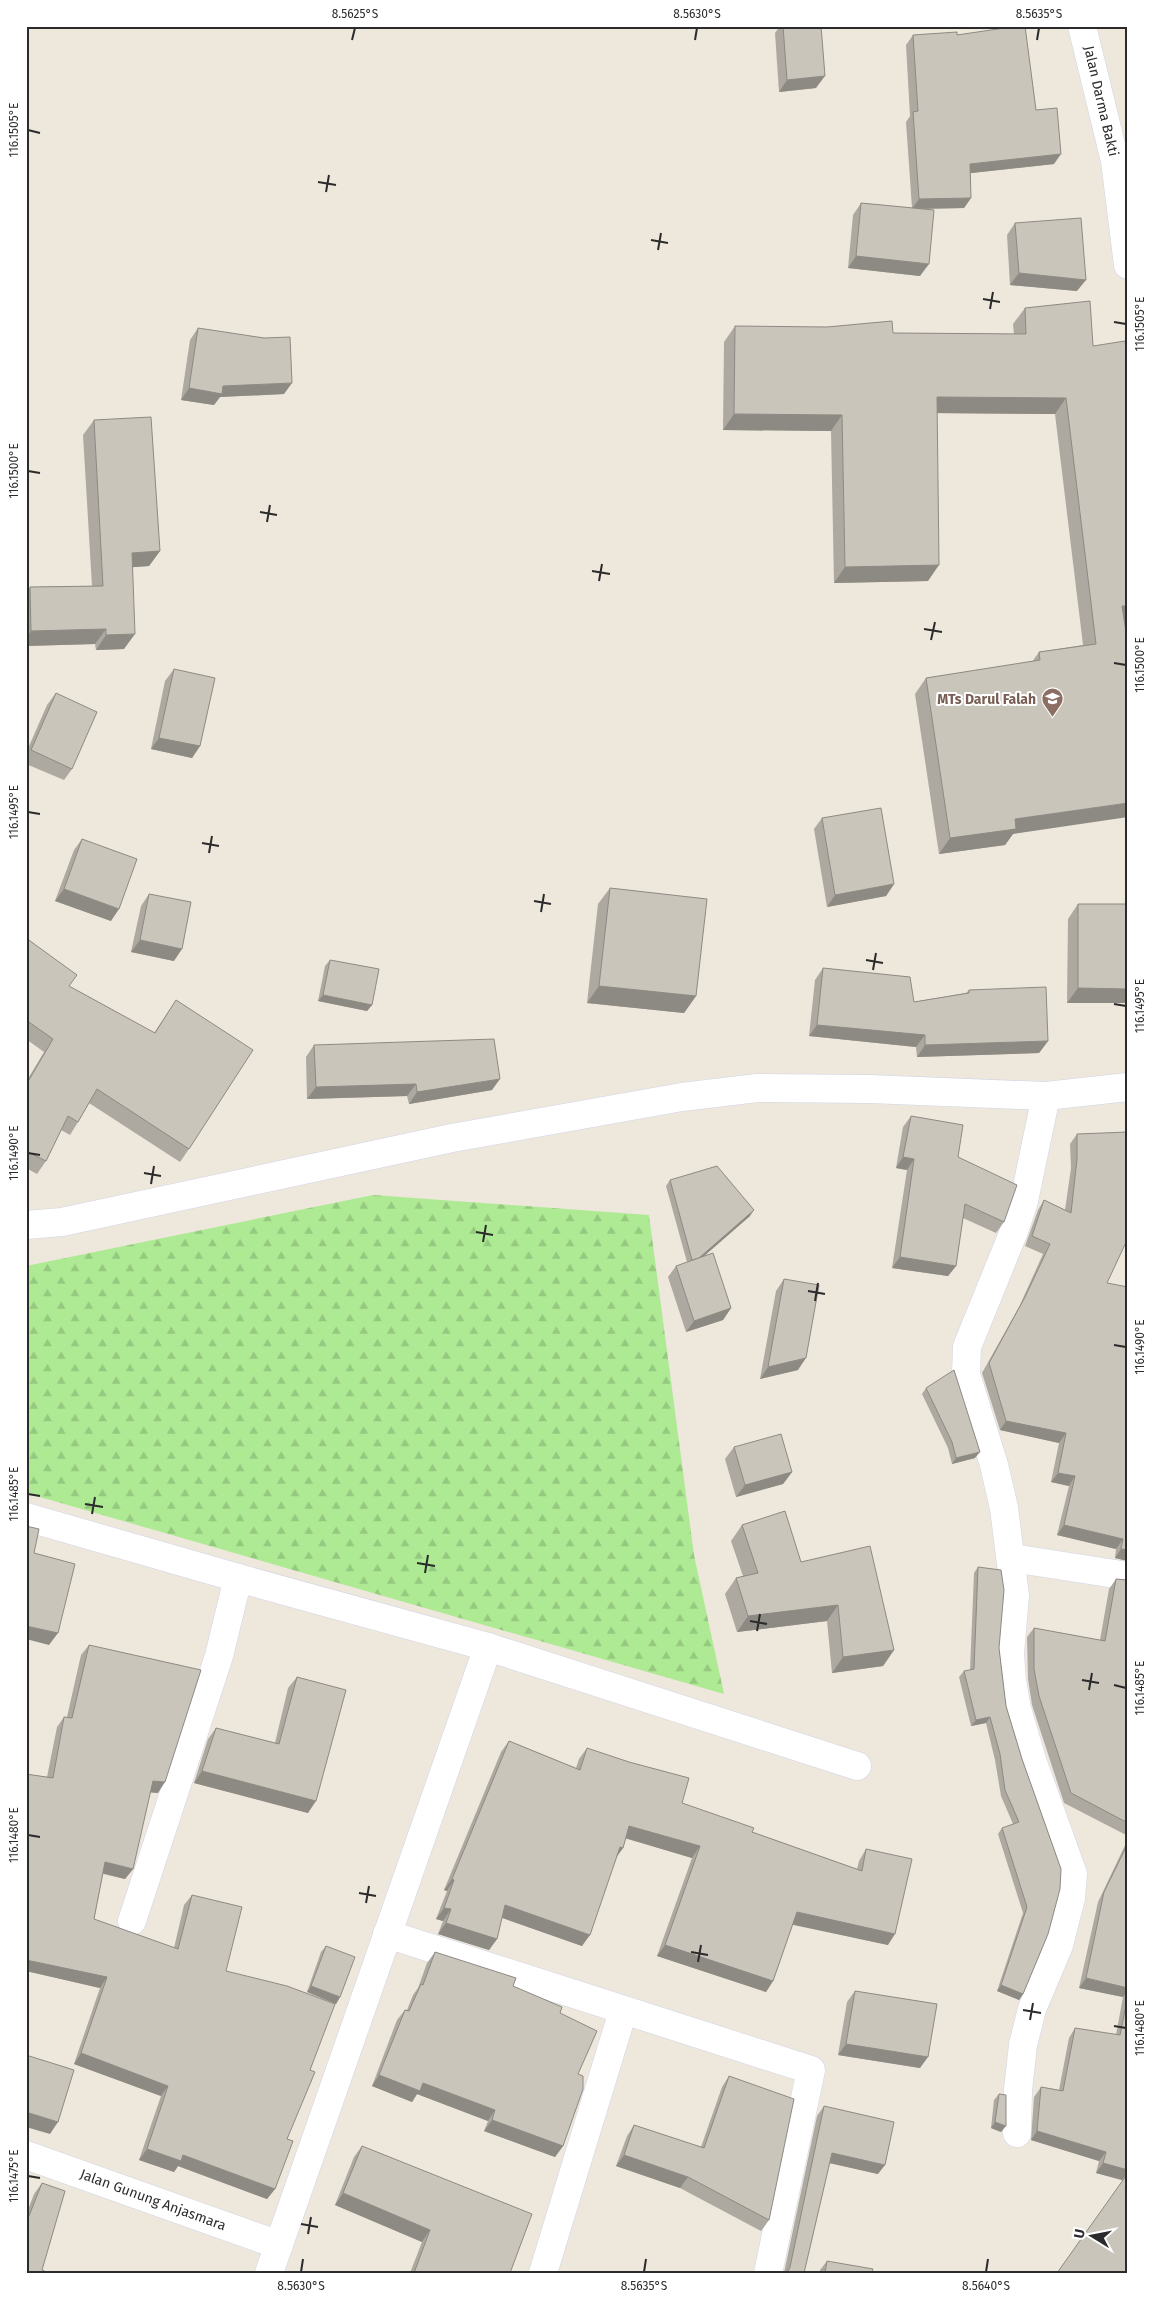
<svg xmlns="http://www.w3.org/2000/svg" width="1154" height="2299" viewBox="0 0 1154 2299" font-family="'Fira Sans',sans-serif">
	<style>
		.forest { fill: url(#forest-firs) }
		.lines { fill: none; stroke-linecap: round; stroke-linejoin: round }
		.minor-casing { stroke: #d1d4e5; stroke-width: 29 }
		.tertiary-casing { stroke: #d1d4e5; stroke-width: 29 }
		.minor { stroke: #fff; stroke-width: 28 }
		.tertiary { stroke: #fff; stroke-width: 28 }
		.wall { fill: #ada9a1 }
		.shaded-wall { fill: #8d8a83 }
		.building { fill: #c9c5bb; stroke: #8d8a83 }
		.ticks { fill: none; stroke: #2b2b2b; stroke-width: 2 }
		.labels { text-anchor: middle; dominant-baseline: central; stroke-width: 4; stroke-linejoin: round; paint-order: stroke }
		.street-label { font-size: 14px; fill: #2b2b2b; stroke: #fff }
		.education-label { font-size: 14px; font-weight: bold; fill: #785e54; stroke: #fff; text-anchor: end }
		.neatline { fill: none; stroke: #2b2b2b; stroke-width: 2 }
		.ticks-label { font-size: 12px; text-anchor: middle; fill: #2b2b2b }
	</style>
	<defs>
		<pattern id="forest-firs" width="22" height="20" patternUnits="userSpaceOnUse" patternTransform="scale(1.25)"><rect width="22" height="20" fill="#adea93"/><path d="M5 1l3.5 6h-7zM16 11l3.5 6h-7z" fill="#95c97f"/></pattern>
	</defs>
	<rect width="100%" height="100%" fill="#eee7dc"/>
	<!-- forest -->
	<polygon class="forest" points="373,1195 649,1215 694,1555 724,1694 26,1493 26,1266"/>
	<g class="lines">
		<defs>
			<g id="minor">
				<polyline points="26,1517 238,1578 488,1647 857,1766"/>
				<polyline points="1012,1558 1128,1576"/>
				<polyline points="132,1921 219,1656 238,1578"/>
				<polyline points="387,1934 811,2070 768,2273"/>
				<polyline points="1017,2133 1018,2090 1023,2045 1032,2009 1059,1945 1071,1898 1073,1874 1032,1760 1017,1709 1012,1681 1010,1653 1015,1596 1004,1508 994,1465 966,1374 967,1347 1014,1231 1024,1201 1046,1096"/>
				<polyline points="26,2155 279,2245"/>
				<polyline points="269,2273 488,1647"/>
				<polyline points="543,2273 623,2011"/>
			</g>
			<g id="tertiary">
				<polyline points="1082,26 1115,161 1128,265"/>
				<polyline points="26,1225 62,1222 452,1138 682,1097 757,1088 870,1089 1046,1096 1128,1087"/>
			</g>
		</defs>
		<!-- minor casing -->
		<use href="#minor" class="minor-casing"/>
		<!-- tertiary casing -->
		<use href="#tertiary" class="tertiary-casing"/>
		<!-- minor -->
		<use href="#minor" class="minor"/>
		<!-- tertiary -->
		<use href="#tertiary" class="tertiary"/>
	</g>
	<!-- wall -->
	<g class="wall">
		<polygon points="780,26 821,26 816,88 779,92 775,33"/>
		<polygon points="1126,26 1128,26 1128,36 1126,27"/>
		<polygon points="913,35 1036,110 1054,164 970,173 971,198 964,208 918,209 920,276 848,268 853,215 861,203 912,208 906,122 910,116 906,45"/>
		<polygon points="1015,223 1077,291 1010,285 1007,235"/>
		<polygon points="1025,308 1093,346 1128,620 1124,621 1013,834 1005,845 939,854 915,694 926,678 1032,662 1039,652 1083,645 1055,414 937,413 928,581 834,583 831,431 723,430 724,342 735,326 893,333 1014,334 1013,324"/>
		<polygon points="198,328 284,394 220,397 214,405 181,400 190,340"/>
		<polygon points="94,420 160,551 149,566 133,567 124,649 96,650 95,644 26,646 26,593 30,587 92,586 83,435"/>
		<polygon points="174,669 200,746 192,758 151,749 165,681"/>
		<polygon points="56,693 72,769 64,780 26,764 26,753 47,705"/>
		<polygon points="822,818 894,884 886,896 827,907 814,829"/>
		<polygon points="82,839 111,921 55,901 74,850"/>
		<polygon points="610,888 696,996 684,1013 587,1003 598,904"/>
		<polygon points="149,894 174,961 131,952 141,906"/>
		<polygon points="1078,904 1128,1003 1067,1003 1068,919"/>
		<polygon points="26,938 69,986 154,1033 176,1000 189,1149 180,1162 89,1103 78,1122 70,1135 61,1130 46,1161 37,1174 26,1168 26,1082 44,1052 26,1039"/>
		<polygon points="330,960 372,1005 367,1011 318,1001 325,966"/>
		<polygon points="823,968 914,1002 966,993 969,990 1048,1041 1039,1053 917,1057 916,1047 809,1036 815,980"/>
		<polygon points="314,1045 492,1090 409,1104 407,1096 307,1099 306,1057"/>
		<polygon points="911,1116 1004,1222 996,1233 963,1218 956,1266 948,1276 892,1268 907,1170 896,1168 903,1127"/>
		<polygon points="1077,1134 1107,1283 1128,1561 1115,1558 1116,1549 1057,1535 1069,1486 1051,1482 1059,1443 1000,1430 982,1373 1019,1307 1043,1254 1025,1246 1038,1210 1044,1200 1065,1210 1071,1168 1070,1144"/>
		<polygon points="670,1180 750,1216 703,1257 731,1308 723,1320 686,1332 668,1277 676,1266 687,1262 666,1186"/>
		<polygon points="784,1279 798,1370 760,1379 776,1291"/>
		<polygon points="926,1388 975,1458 952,1464 948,1448 922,1394"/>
		<polygon points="734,1447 792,1472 783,1484 736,1497 725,1459"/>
		<polygon points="742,1525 801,1562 894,1650 883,1666 832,1673 827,1621 737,1632 725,1594 736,1578 743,1576 731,1541"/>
		<polygon points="978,1567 999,1648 1006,1706 1022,1759 1061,1869 1023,1994 1019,2000 997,1991 1023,1913 998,1834 1002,1828 1013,1824 1001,1796 995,1760 986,1723 971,1726 959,1677 964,1671 970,1670 974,1573"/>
		<polygon points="1116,1579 1128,1580 1128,1836 1064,1803 1032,1705 1028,1679 1027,1637 1034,1628 1100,1640 1109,1589"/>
		<polygon points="89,1645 158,1793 150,1792 133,1869 125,1879 103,1874 94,1919 174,1948 184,1905 192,1895 226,1971 310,2070 287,2139 275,2189 267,2199 178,2166 174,2172 139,2160 161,2096 74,2064 100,1988 26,1971 26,1774 47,1777 57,1727 64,1717 67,1717 81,1655"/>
		<polygon points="297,1677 308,1813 194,1783 208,1739 216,1728 275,1743 288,1688"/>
		<polygon points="509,1741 576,1768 579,1759 587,1748 682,1803 752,1832 857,1869 859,1861 866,1849 888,1945 793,1924 773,1981 766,1992 657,1956 692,1858 626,1838 623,1848 617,1856 582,1946 502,1918 497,1939 489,1950 438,1934 443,1921 436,1919 447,1891 444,1890 501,1752"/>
		<polygon points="1128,1839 1128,2273 1122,2180 1096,2173 1099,2161 1031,2140 1034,2097 1041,2087 1059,2090 1069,2038 1075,2028 1116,2035 1123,1997 1079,1988 1098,1902"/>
		<polygon points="326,1946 340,1997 336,2004 307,1992 321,1952"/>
		<polygon points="435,1952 513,1986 560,2013 578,2074 563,2146 555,2157 484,2131 488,2121 417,2094 412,2102 372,2086 397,2020 405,2010 407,2010 413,1995 418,1988 427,1963"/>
		<polygon points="855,1991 920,2068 838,2055 847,2002"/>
		<polygon points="729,2076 769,2220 761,2231 680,2188 616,2166 627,2136 634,2125 701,2147 722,2087"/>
		<polygon points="999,2094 1001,2132 991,2128 994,2100"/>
		<polygon points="824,2106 878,2174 829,2163 804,2273 784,2273 817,2116"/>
		<polygon points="362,2146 510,2273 410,2273 422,2242 335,2205 354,2157"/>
		<polygon points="42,2183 42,2270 26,2273 26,2215 34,2194"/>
		<polygon points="827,2261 872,2273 820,2273 820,2270"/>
	</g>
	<!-- shaded-wall -->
	<g class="shaded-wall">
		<polygon points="825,76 816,88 779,92 787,80"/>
		<polygon points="1061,154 1054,164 963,174 970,164"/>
		<polygon points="971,198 964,208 912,209 919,199"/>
		<polygon points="856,256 929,264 920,276 848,268"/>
		<polygon points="1019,273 1086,280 1077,291 1010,285"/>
		<polygon points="292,383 284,394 220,397 214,405 181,400 189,388 223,386"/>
		<polygon points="937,397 1066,398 1055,414 925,413"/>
		<polygon points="734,414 842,415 831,431 723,430"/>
		<polygon points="160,551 149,566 122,568 132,553"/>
		<polygon points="939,565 928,581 834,583 845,567"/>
		<polygon points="1122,606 1128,606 1128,620 1111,623"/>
		<polygon points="106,629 95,644 26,646 26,638 31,631"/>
		<polygon points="135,634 124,649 96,650 106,635"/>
		<polygon points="159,738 200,746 192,758 151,749"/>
		<polygon points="1128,803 1128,817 1013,834 1005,845 939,854 950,838 1015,819"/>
		<polygon points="894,884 886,896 827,907 835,895"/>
		<polygon points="64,889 119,909 111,921 55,901"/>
		<polygon points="140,940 182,949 174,961 131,952"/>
		<polygon points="599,986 696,996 684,1013 587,1003"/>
		<polygon points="1078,988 1128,989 1128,1003 1067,1003"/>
		<polygon points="323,995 372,1005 367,1011 318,1001"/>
		<polygon points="817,1025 925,1035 916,1047 809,1036"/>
		<polygon points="1048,1041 1039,1053 917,1057 925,1045"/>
		<polygon points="500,1079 492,1090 409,1104 417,1092"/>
		<polygon points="416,1084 407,1096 307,1099 316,1087"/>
		<polygon points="903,1157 914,1159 907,1170 896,1168"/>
		<polygon points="754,1210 750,1216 689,1269 693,1263"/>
		<polygon points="900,1257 956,1266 948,1276 892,1268"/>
		<polygon points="731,1308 723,1320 686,1332 694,1321"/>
		<polygon points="806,1358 798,1370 760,1379 768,1367"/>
		<polygon points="1006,1421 1066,1433 1059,1443 1000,1430"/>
		<polygon points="980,1452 975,1458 952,1464 956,1458"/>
		<polygon points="792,1472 783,1484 736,1497 745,1485"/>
		<polygon points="1058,1473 1075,1476 1069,1486 1051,1482"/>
		<polygon points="1064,1525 1123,1539 1116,1549 1057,1535"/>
		<polygon points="1121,1549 1128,1550 1128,1561 1115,1558"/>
		<polygon points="838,1605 827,1621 737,1632 748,1616"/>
		<polygon points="26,1626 58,1633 49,1645 26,1639"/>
		<polygon points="894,1650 883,1666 832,1673 843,1657"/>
		<polygon points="990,1717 986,1723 971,1726 976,1720"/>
		<polygon points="202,1771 316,1801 308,1813 194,1783"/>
		<polygon points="153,1781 165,1782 158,1793 146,1792"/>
		<polygon points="629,1826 700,1846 692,1858 621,1837"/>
		<polygon points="620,1847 623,1848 615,1859"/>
		<polygon points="105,1862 133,1869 125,1879 98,1872"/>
		<polygon points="452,1879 454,1880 447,1891 444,1890"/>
		<polygon points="505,1905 590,1935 582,1946 497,1916"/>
		<polygon points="444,1908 451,1909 443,1921 436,1919"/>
		<polygon points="797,1912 895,1934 888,1945 789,1924"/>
		<polygon points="446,1923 497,1939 489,1950 438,1934"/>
		<polygon points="665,1945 773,1981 766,1992 657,1956"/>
		<polygon points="26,1959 107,1977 100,1988 26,1971"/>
		<polygon points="1086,1978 1128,1988 1128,1990 1123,1997 1079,1988"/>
		<polygon points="1001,1985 1023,1994 1019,2000 997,1991"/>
		<polygon points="311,1986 340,1997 336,2004 307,1992"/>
		<polygon points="846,2044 928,2057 920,2068 838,2055"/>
		<polygon points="81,2053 168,2086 161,2096 74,2064"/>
		<polygon points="379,2075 423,2083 495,2110 488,2121 417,2094 412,2102 372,2086"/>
		<polygon points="26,2112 58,2122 50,2134 26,2127"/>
		<polygon points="492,2120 563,2146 555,2157 484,2131"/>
		<polygon points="995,2122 1006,2126 1001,2132 991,2128"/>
		<polygon points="1037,2131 1106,2152 1099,2161 1031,2140"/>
		<polygon points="147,2149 183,2155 275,2189 267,2199 178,2166 174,2172 139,2160"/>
		<polygon points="832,2153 885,2165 878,2174 825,2162"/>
		<polygon points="624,2155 688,2177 680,2188 616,2166"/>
		<polygon points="1103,2163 1128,2170 1128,2173 1122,2180 1096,2173"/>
		<polygon points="343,2193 430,2230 422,2242 335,2205"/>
	</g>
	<!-- building -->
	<g class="building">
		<polygon points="783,26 821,26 825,76 787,80"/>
		<polygon points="1018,26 1025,26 1036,110 1057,108 1061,154 970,164 971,198 919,199 913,112 918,111 913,35 957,32 957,35"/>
		<polygon points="861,203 934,210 929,264 856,256"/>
		<polygon points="1081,218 1086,280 1019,273 1015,223"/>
		<polygon points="1090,301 1093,346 1125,341 1128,361 1128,606 1122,606 1128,645 1128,803 1015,819 1016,829 950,838 926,678 1040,660 1039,652 1096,644 1066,398 937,397 939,565 845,567 842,415 734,414 735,326 827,327 892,321 893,333 1026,334 1025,308"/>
		<polygon points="198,328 264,338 290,337 292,383 223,386 222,394 189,388"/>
		<polygon points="151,417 160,551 132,553 135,634 106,635 106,629 31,631 30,587 103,586 94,420"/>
		<polygon points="174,669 215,678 200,746 159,738"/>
		<polygon points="56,693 97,712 72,769 31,750"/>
		<polygon points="881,808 894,884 835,895 822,818"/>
		<polygon points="82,839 137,859 119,909 64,889"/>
		<polygon points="610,888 707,899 696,996 599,986"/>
		<polygon points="149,894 191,902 182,949 140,940"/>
		<polygon points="1078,904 1128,904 1128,989 1078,988"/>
		<polygon points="26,938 77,975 69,986 155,1033 176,1000 253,1050 189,1149 97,1089 78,1122 68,1116 46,1161 26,1151 26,1100 29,1094 26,1093 26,1085 53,1039 26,1020"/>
		<polygon points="330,960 379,969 372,1005 323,995"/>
		<polygon points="823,968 910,977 914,1002 969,993 969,990 1046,987 1048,1041 925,1045 925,1035 817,1025"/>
		<polygon points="494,1039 500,1079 417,1092 416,1084 316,1087 314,1045"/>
		<polygon points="911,1116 963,1125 958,1157 1017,1185 1004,1222 965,1204 956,1266 900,1257 914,1159 903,1157"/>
		<polygon points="1128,1132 1128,1238 1107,1283 1128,1287 1128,1550 1121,1549 1123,1539 1064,1525 1075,1476 1058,1473 1066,1433 1006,1421 989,1363 1025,1297 1050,1244 1032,1236 1044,1200 1071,1213 1077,1159 1077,1134"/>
		<polygon points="717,1166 754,1210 699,1258 692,1260 670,1180"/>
		<polygon points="713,1253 731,1308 694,1321 676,1266"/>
		<polygon points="784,1279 819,1285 806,1358 768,1367"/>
		<polygon points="954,1370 980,1452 956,1458 952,1442 926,1388"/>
		<polygon points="781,1434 792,1472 745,1485 734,1447"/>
		<polygon points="785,1511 801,1562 870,1546 894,1650 843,1657 838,1605 748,1616 736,1578 758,1573 742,1525"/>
		<polygon points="26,1526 39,1529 34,1553 75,1564 58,1633 26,1626"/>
		<polygon points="978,1567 1001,1570 1004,1590 999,1648 1006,1706 1022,1759 1061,1869 1060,1889 1048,1934 1023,1994 1001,1985 1027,1907 1002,1828 1019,1822 1005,1790 1000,1754 990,1717 976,1720 964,1671 974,1669"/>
		<polygon points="1116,1579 1128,1580 1128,1823 1071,1793 1039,1696 1034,1669 1034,1628 1105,1641"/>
		<polygon points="89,1645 201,1670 165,1782 153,1781 133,1869 105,1862 94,1919 178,1949 192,1895 242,1907 226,1971 287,1986 335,2004 310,2070 315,2072 287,2139 293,2141 275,2189 183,2155 181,2161 147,2149 168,2086 81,2053 107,1977 26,1960 26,1774 53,1778 64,1717 72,1718"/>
		<polygon points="297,1677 346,1690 316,1801 202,1771 216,1728 279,1744"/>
		<polygon points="509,1741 580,1770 587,1748 629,1762 689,1778 682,1803 754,1828 752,1832 862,1871 866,1849 912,1859 895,1934 797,1912 773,1981 665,1945 700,1846 629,1826 623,1848 620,1847 590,1935 505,1905 497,1939 446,1923 451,1909 444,1908 454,1880 452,1879"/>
		<polygon points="1128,1843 1128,1988 1086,1978 1104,1892"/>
		<polygon points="326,1946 355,1957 340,1997 311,1986"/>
		<polygon points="435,1952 516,1978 513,1986 562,2007 560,2013 597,2031 578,2074 583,2076 583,2089 563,2146 492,2120 495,2110 423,2083 420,2091 379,2075 405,2010 409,2011 421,1984 423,1985"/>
		<polygon points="855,1991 937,2004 928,2057 846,2044"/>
		<polygon points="1128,1996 1128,2170 1103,2163 1106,2152 1037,2131 1041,2087 1063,2091 1075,2028 1120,2035"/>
		<polygon points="26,2055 74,2070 58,2122 26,2112"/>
		<polygon points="729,2076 794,2099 769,2220 688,2177 624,2155 634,2125 704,2148"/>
		<polygon points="999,2094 1006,2095 1006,2126 995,2122"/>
		<polygon points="824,2106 894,2122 885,2165 832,2153 804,2273 787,2273 790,2267"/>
		<polygon points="362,2146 532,2214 510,2273 414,2273 430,2230 343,2193"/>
		<polygon points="1128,2173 1128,2273 1057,2273"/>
		<polygon points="42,2183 65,2191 42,2270 49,2273 26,2273 26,2221 27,2221"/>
		<polygon points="827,2261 873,2269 872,2273 825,2273"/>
	</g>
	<!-- ticks -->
	<path class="ticks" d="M352,40l3,-12M695,40l2,-12M1037,40l2,-12M28,130l12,3M318,182l18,3M326,192l3,-17M651,240l17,3M658,250l3,-17M983,299l17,3M990,309l3,-17M1114,322l12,2M28,471l12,2M260,512l17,3M267,522l3,-17M592,571l18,3M599,581l3,-17M924,629l18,3M931,640l4,-18M1114,663l12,2M28,812l12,2M202,843l17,3M209,853l3,-17M534,901l17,3M541,912l3,-18M866,960l17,3M873,970l3,-17M1114,1004l12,2M28,1153l12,2M144,1173l17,3M151,1184l3,-18M476,1232l17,3M483,1242l3,-17M808,1291l17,3M815,1301l3,-18M1114,1345l12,2M28,1494l12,2M85,1504l18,3M92,1514l3,-17M417,1563l18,3M425,1573l3,-18M750,1621l17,3M757,1631l3,-17M1082,1680l17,3M1114,1685l12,3M1089,1690l3,-17M28,1835l12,2M359,1893l17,3M366,1903l3,-17M691,1952l17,3M698,1962l3,-17M1023,2010l18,3M1030,2020l3,-17M1114,2026l12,2M28,2176l12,2M301,2224l17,3M308,2234l3,-17M301,2272l2,-13M644,2272l2,-13M986,2272l2,-13"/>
	<!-- icons -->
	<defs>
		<symbol id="school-pin" viewBox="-11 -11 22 30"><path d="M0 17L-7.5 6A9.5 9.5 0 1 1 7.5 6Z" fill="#8d6e63" stroke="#fff"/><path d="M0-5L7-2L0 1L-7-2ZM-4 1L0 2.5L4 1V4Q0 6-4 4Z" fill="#fff"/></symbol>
	</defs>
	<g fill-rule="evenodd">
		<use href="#school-pin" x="1040" y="686" width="25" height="34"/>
	</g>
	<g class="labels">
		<!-- street labels -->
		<g class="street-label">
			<text transform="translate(1101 101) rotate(77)">Jalan Darma Bakti</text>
			<text transform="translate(153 2200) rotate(20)">Jalan Gunung Anjasmara</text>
		</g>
		<!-- education labels -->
		<g class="education-label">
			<text x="1036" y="699">MTs Darul Falah</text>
		</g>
	</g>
	<!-- border -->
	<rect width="1154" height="2299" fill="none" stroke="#ffffff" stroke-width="55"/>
	<!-- north arrow -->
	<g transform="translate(1092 2236) rotate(280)" stroke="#ffffff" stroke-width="4" paint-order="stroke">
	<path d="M0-4L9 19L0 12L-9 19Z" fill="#2b2b2b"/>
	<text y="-8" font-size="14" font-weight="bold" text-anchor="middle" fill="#2b2b2b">U</text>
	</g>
	<rect x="28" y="28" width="1098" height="2244" class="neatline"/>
	<g class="ticks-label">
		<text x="355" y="18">8.5625°S</text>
		<text x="697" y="18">8.5630°S</text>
		<text x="1039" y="18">8.5635°S</text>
		<text transform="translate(14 130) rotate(-90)" y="4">116.1505°E</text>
		<text transform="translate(1140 324) rotate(-90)" y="4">116.1505°E</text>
		<text transform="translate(14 471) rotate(-90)" y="4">116.1500°E</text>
		<text transform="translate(1140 665) rotate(-90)" y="4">116.1500°E</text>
		<text transform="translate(14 812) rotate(-90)" y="4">116.1495°E</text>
		<text transform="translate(1140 1006) rotate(-90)" y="4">116.1495°E</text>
		<text transform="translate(14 1153) rotate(-90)" y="4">116.1490°E</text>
		<text transform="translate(1140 1347) rotate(-90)" y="4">116.1490°E</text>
		<text transform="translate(14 1494) rotate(-90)" y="4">116.1485°E</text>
		<text transform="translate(1140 1688) rotate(-90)" y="4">116.1485°E</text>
		<text transform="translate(14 1835) rotate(-90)" y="4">116.1480°E</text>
		<text transform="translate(1140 2028) rotate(-90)" y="4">116.1480°E</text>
		<text transform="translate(14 2176) rotate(-90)" y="4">116.1475°E</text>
		<text x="301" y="2290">8.5630°S</text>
		<text x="644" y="2290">8.5635°S</text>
		<text x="986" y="2290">8.5640°S</text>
	</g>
</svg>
